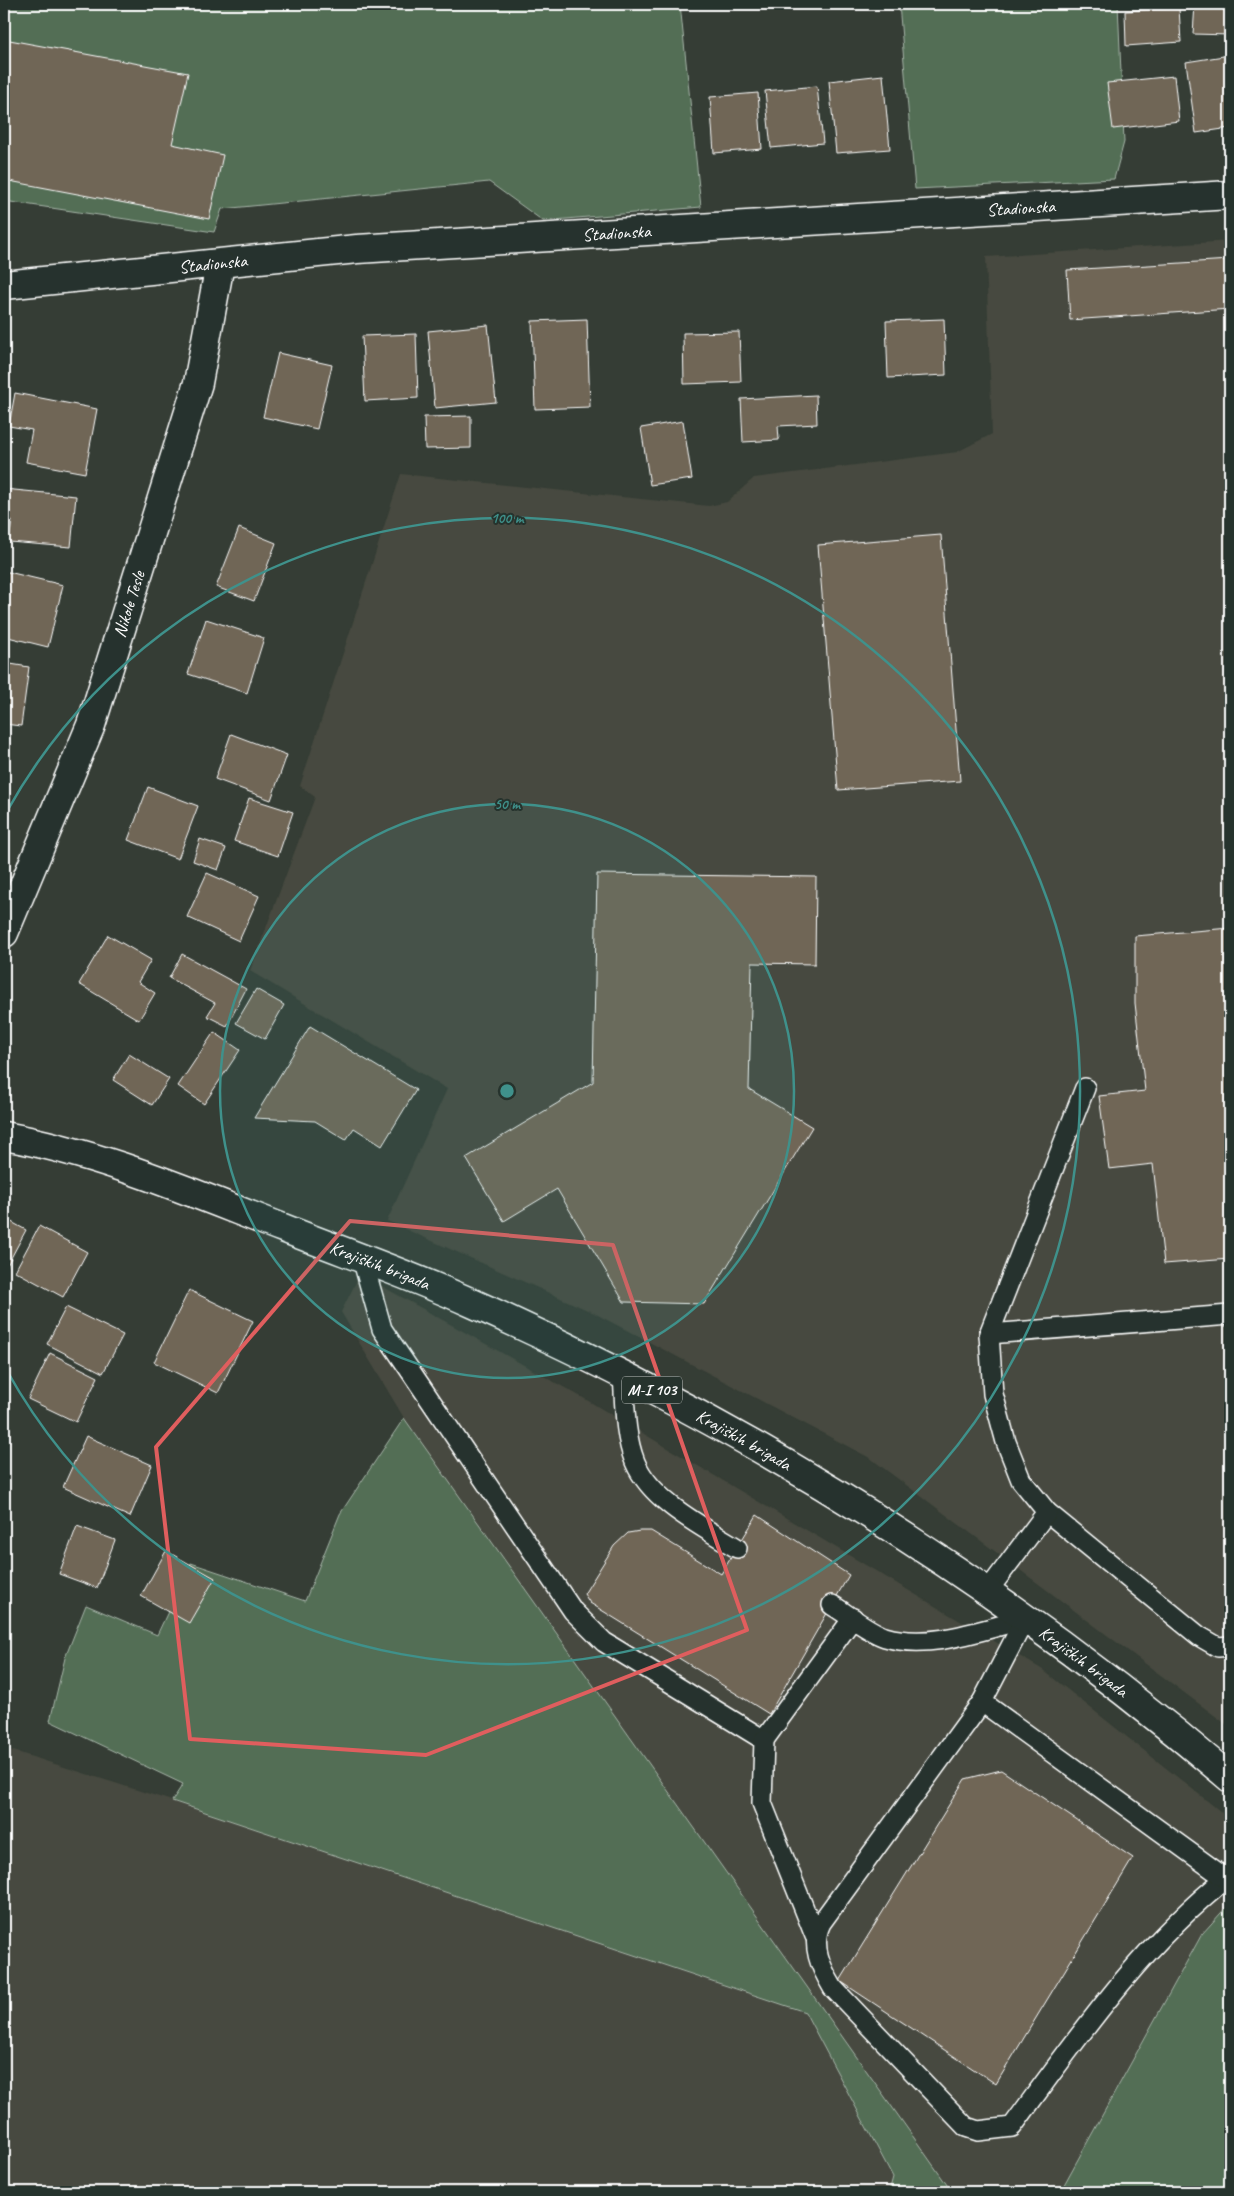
<svg xmlns="http://www.w3.org/2000/svg" width="1234" height="2196" viewBox="0 0 1234 2196" font-family="Caveat,sans-serif">
	<style>
		.built { fill: #46493f }
		.green { fill: #526e55; stroke: #a8b6aa }
		.building { fill: #6f6657; stroke: #fff }
		.lines { fill: none; stroke-linecap: round; stroke-linejoin: round }
		.service-casing { stroke: #fff; stroke-width: 22 }
		.minor-casing { stroke: #fff; stroke-width: 31 }
		.primary-casing { stroke: #fff; stroke-width: 31 }
		.service { stroke: #26332d; stroke-width: 19 }
		.minor { stroke: #26332d; stroke-width: 28 }
		.primary { stroke: #26332d; stroke-width: 28 }
		.marked { fill: none; stroke: #e05e5e; stroke-width: 4; stroke-linejoin: round }
		.ring { fill: none; stroke: #3f918b; stroke-width: 2.5 }
		.labels { text-anchor: middle; dominant-baseline: central; stroke-width: 4; stroke-linejoin: round; paint-order: stroke }
		.shield { fill: #26332d; stroke: #bec2c0; stroke-width: 1 }
		.shield-label { font-size: 16px; font-weight: bold; fill: #fff }
		.street-label { font-size: 18px; fill: #fff; stroke: #26332d }
		.centre { fill: #3f918b; stroke: #26332d; stroke-width: 2.5 }
		.ring-label { font-size: 15px; text-anchor: middle; font-weight: bold; fill: #3f918b; stroke: #26332d; stroke-width: 4; stroke-linejoin: round; paint-order: stroke }
	</style>
	<rect width="100%" height="100%" fill="#353d35"/>
	<filter id="ink" filterUnits="userSpaceOnUse"><feTurbulence type="fractalNoise" baseFrequency=".02" numOctaves="2"/><feDisplacementMap in="SourceGraphic" scale="10" xChannelSelector="R" yChannelSelector="G"/><feConvolveMatrix kernelMatrix="1 2 1 2 8 2 1 2 1" color-interpolation-filters="sRGB"/></filter>
	<g filter="url(#ink)">
		<!-- built -->
		<g class="built">
			<polygon points="1230,241 1230,1727 870,1458 592,1312 387,1221 447,1089 250,971 315,797 300,786 401,474 709,506 727,502 754,478 957,452 992,434 986,257"/>
			<polygon points="360,1274 585,1399 1043,1670 1230,1819 1230,1903 1202,1934 1060,2192 952,2192 404,1418 341,1312"/>
			<polygon points="4,1748 172,1801 805,2012 893,2178 889,2192 4,2192"/>
		</g>
		<!-- green -->
		<g class="green">
			<polygon points="4,4 680,4 701,207 543,221 489,182 222,209 214,232 4,201"/>
			<polygon points="899,4 1118,4 1124,142 1114,179 915,189"/>
			<polygon points="404,1418 919,2145 952,2192 889,2192 893,2177 805,2012 172,1801 183,1784 50,1721 65,1658 86,1605 157,1635 191,1563 305,1601 340,1514"/>
			<polygon points="1230,1903 1230,2192 1060,2192 1202,1934"/>
		</g>
		<!-- building -->
		<g class="building">
			<polygon points="1195,4 1230,4 1230,35 1193,34"/>
			<polygon points="1179,8 1181,42 1126,46 1125,11"/>
			<polygon points="4,39 188,73 172,144 223,155 209,219 4,180"/>
			<polygon points="1230,55 1230,128 1196,133 1186,62"/>
			<polygon points="883,75 890,149 836,153 829,81"/>
			<polygon points="1174,76 1179,121 1113,129 1107,83"/>
			<polygon points="817,86 823,143 771,148 765,91"/>
			<polygon points="758,93 762,149 714,153 710,97"/>
			<polygon points="1230,260 1230,309 1070,320 1067,270"/>
			<polygon points="587,319 590,407 535,409 532,321"/>
			<polygon points="944,319 946,375 888,378 886,321"/>
			<polygon points="488,325 496,402 435,408 428,331"/>
			<polygon points="739,332 741,382 684,384 683,333"/>
			<polygon points="416,334 418,398 365,401 362,336"/>
			<polygon points="278,353 332,365 317,429 263,417"/>
			<polygon points="15,393 97,409 85,473 26,462 32,430 9,426"/>
			<polygon points="816,395 817,424 778,426 779,440 743,442 741,399"/>
			<polygon points="471,416 471,448 425,449 424,417"/>
			<polygon points="683,421 692,479 650,485 641,428"/>
			<polygon points="4,489 76,496 71,547 9,542 12,520 4,519"/>
			<polygon points="239,528 276,543 254,601 216,587"/>
			<polygon points="941,535 960,781 838,790 818,545"/>
			<polygon points="4,571 63,585 48,647 4,636"/>
			<polygon points="206,619 264,638 247,693 188,674"/>
			<polygon points="4,663 29,667 21,726 4,724"/>
			<polygon points="231,734 287,755 271,800 215,779"/>
			<polygon points="148,787 198,806 178,859 128,840"/>
			<polygon points="249,798 293,812 278,856 234,841"/>
			<polygon points="200,839 226,848 218,870 193,861"/>
			<polygon points="207,873 259,896 239,941 187,917"/>
			<polygon points="597,874 816,877 815,964 752,963 749,1089 812,1127 704,1304 624,1302 557,1189 504,1221 466,1158 593,1082"/>
			<polygon points="1230,928 1230,1259 1164,1264 1153,1164 1109,1169 1099,1096 1145,1091 1135,1003 1135,936"/>
			<polygon points="108,935 151,960 138,982 155,993 139,1020 79,984"/>
			<polygon points="182,954 246,989 227,1026 207,1016 215,1003 169,978"/>
			<polygon points="256,989 284,1005 265,1039 236,1023"/>
			<polygon points="310,1026 416,1090 382,1146 354,1128 346,1140 315,1121 254,1118"/>
			<polygon points="214,1032 240,1050 204,1104 178,1086"/>
			<polygon points="129,1054 169,1079 152,1105 113,1080"/>
			<polygon points="4,1218 26,1230 4,1271"/>
			<polygon points="39,1226 87,1252 63,1297 15,1271"/>
			<polygon points="189,1290 253,1321 218,1393 154,1362"/>
			<polygon points="66,1307 123,1335 103,1373 47,1344"/>
			<polygon points="50,1353 98,1377 76,1422 28,1399"/>
			<polygon points="86,1436 152,1465 130,1517 63,1487"/>
			<polygon points="757,1515 849,1575 769,1714 590,1603 584,1594 614,1546 628,1533 640,1531 651,1531 721,1574"/>
			<polygon points="77,1526 115,1540 97,1588 59,1574"/>
			<polygon points="166,1551 215,1578 189,1623 141,1596"/>
			<polygon points="1001,1770 1133,1858 996,2084 840,1981 965,1779"/>
		</g>
		<g class="lines">
			<defs>
				<g id="service">
					<polyline points="1085,1088 989,1334 993,1394 1006,1442 1021,1480 1047,1512 1199,1636 1218,1647 1230,1646"/>
					<polyline points="362,1258 382,1329 573,1611 604,1642 764,1740 853,1618"/>
					<polyline points="989,1334 1230,1315"/>
					<path d="M623,1374c2,29 1,60 12,88 16,39 68,65 102,86"/>
					<polyline points="987,1592 1047,1512"/>
					<path d="M832,1605c15,9 37,27 53,32 45,13 96,-7 140,-18"/>
					<path d="M1025,1619l-43,83 -161,221c-11,22 0,45 12,65l133,139 12,4 34,-4c66,-90 130,-183 218,-252"/>
					<polyline points="982,1702 1225,1878"/>
					<polyline points="764,1740 762,1803 815,1936"/>
				</g>
				<g id="minor">
					<path id="s1" d="M4,285l353,-36 873,-54"/>
					<path id="s2" d="M4,933l87,-208 107,-342 22,-119"/>
				</g>
				<g id="primary">
					<path id="s3" d="M4,1136c97,17 188,57 279,92 63,25 127,47 189,75 274,122 530,281 758,475"/>
				</g>
			</defs>
			<!-- service casing -->
			<use href="#service" class="service-casing"/>
			<!-- minor casing -->
			<use href="#minor" class="minor-casing"/>
			<!-- primary casing -->
			<use href="#primary" class="primary-casing"/>
			<!-- service -->
			<use href="#service" class="service"/>
			<!-- minor -->
			<use href="#minor" class="minor"/>
			<!-- primary -->
			<use href="#primary" class="primary"/>
		</g>
	</g>
	<!-- marked area -->
	<path class="marked" d="M350,1221l263,24 134,385 -321,125 -236,-16 -34,-292z"/>
	<!-- distance rings -->
	<circle cx="507" cy="1091" r="287" fill="#3f918b" fill-opacity=".12"/>
	<g class="ring">
		<circle cx="507" cy="1091" r="287"/>
		<path d="M6 813A573 573 0 1 1 6 1369"/>
	</g>
	<g class="labels">
		<!-- shield labels -->
		<rect class="shield" x="622" y="1376.5" width="60" height="27" rx="4"/>
		<g class="shield-label">
			<text x="652" y="1390">M-I 103</text>
		</g>
		<!-- street labels -->
		<g class="street-label">
			<text stroke="none"><textPath href="#s1" startOffset="1020">Stadionska</textPath></text>
			<text stroke="none"><textPath href="#s1" startOffset="615">Stadionska</textPath></text>
			<text stroke="none"><textPath href="#s1" startOffset="210">Stadionska</textPath></text>
			<text stroke="none"><textPath href="#s2" startOffset="352">Nikole Tesle</textPath></text>
			<text stroke="none"><textPath href="#s3" startOffset="398">Krajiških brigada</textPath></text>
			<text stroke="none"><textPath href="#s3" startOffset="802">Krajiških brigada</textPath></text>
			<text stroke="none"><textPath href="#s3" startOffset="1208">Krajiških brigada</textPath></text>
		</g>
	</g>
	<circle cx="507" cy="1091" r="8" class="centre"/>
	<g class="ring-label">
		<text x="507" y="523">100 m</text>
		<text x="507" y="809">50 m</text>
	</g>
	<!-- margin -->
	<rect width="1234" height="2196" fill="none" stroke="#26332d" stroke-width="20"/>
	<rect x="10" y="10" width="1214" height="2176" fill="none" stroke="#fff" stroke-width="2" filter="url(#ink)"/>
</svg>
